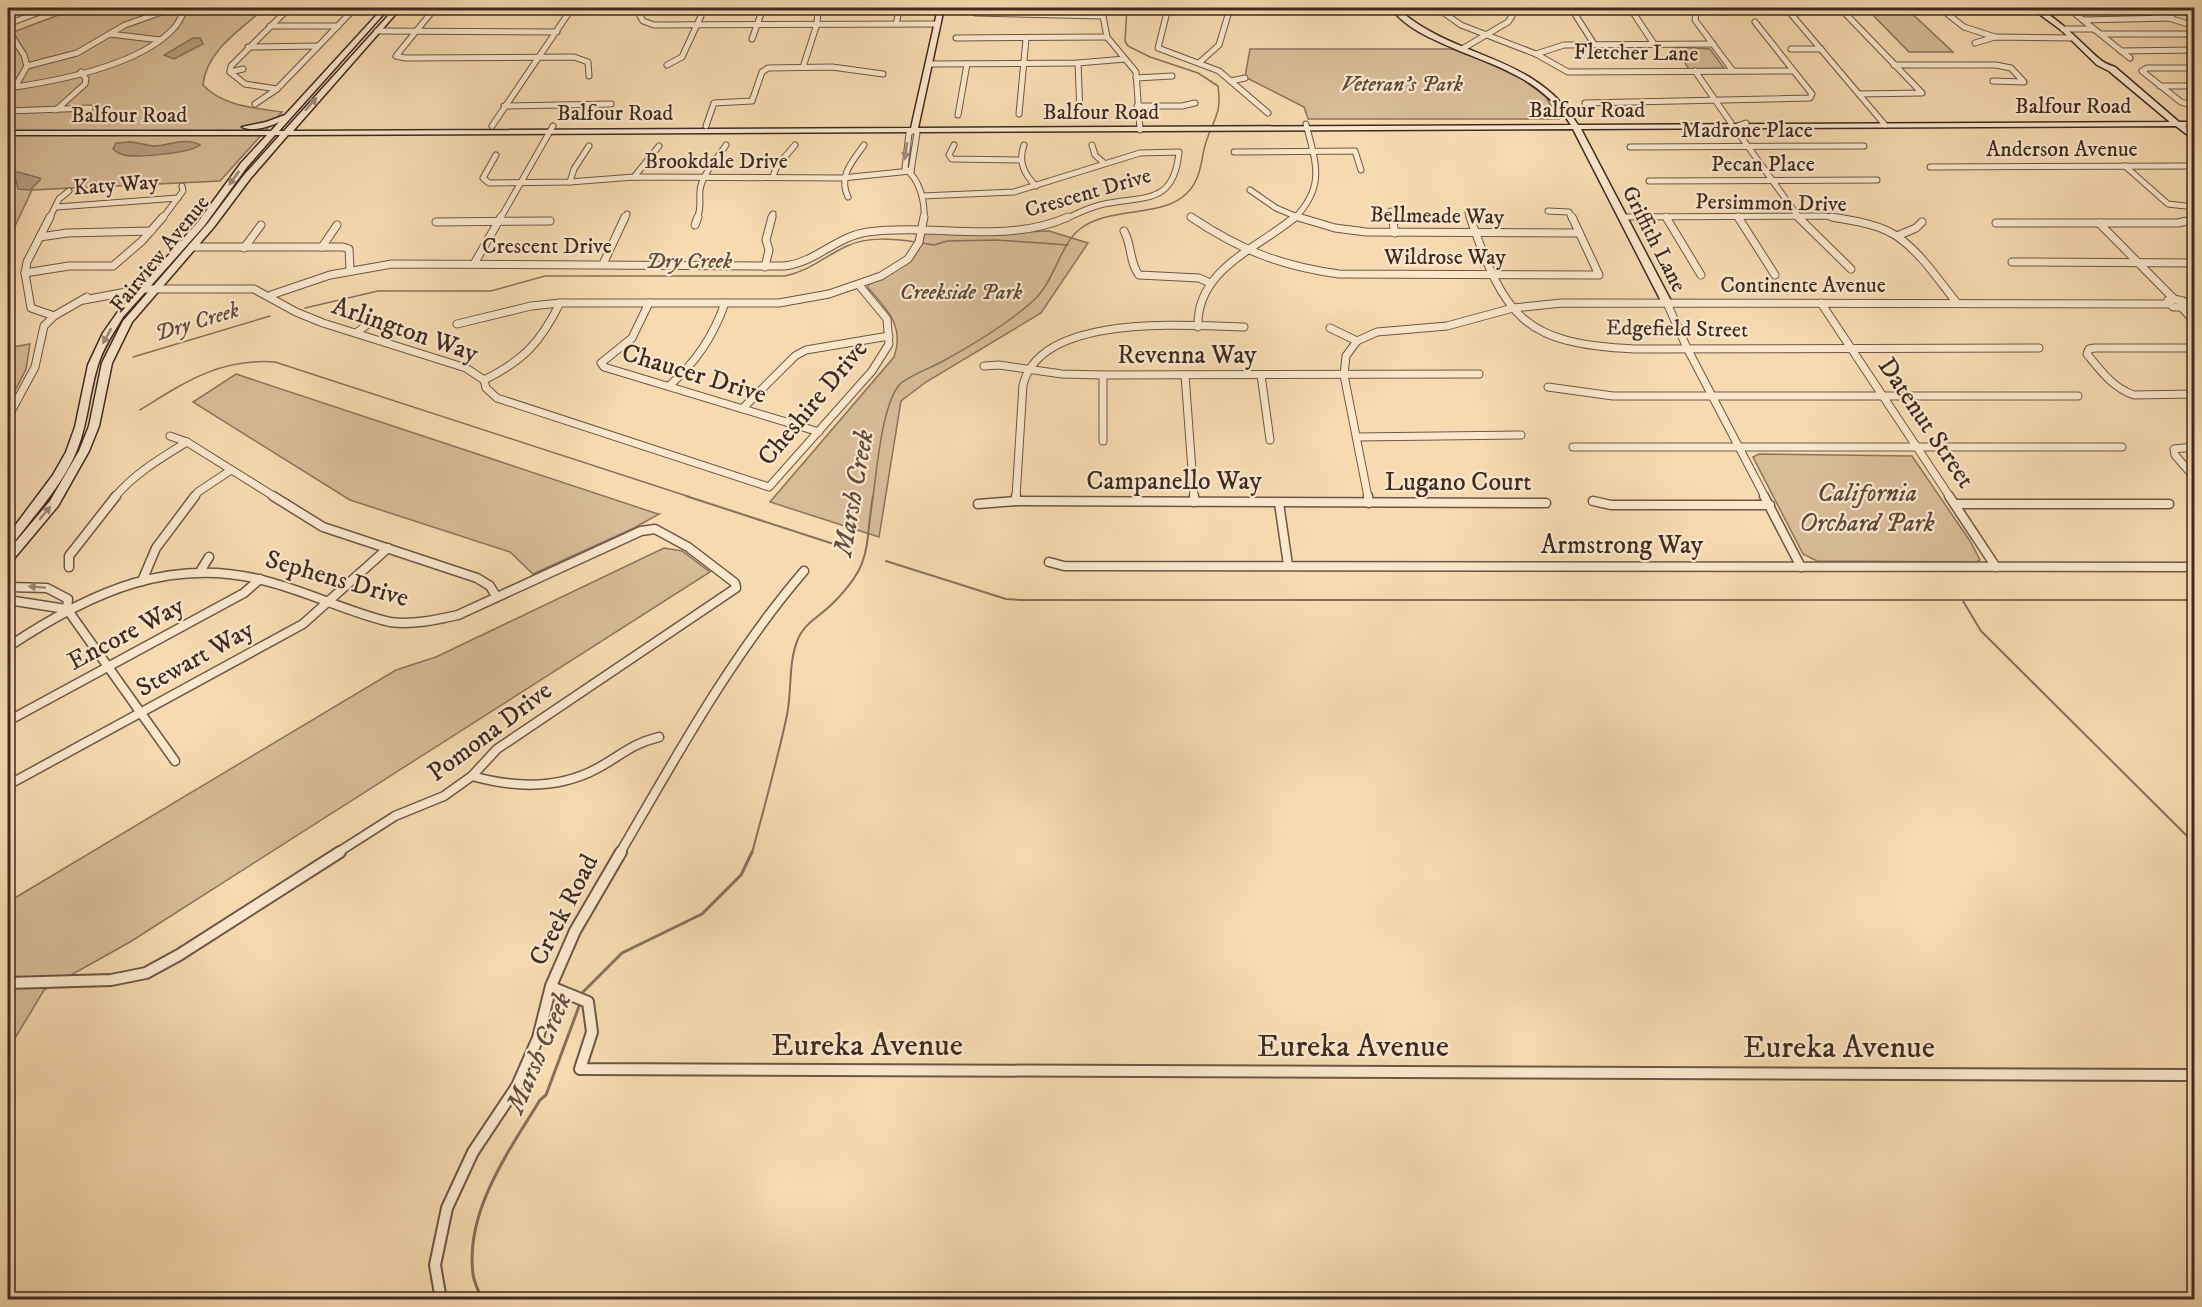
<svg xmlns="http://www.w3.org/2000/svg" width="2202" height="1307" viewBox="0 0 2202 1307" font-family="'IM FELL DW Pica',serif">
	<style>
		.green { fill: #d8bc98; stroke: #8b735e; stroke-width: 1.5 }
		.water { fill: #b89e80; stroke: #87705b; stroke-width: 1.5 }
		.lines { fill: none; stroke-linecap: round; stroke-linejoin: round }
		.stream-far2 { stroke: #87705b; stroke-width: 1.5 }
		.stream-far1 { stroke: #87705b; stroke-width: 2 }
		.stream { stroke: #87705b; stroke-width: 3 }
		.street-far3-casing { stroke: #6c5646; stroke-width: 7 }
		.street-far2-casing { stroke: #6c5646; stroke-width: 9 }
		.street-far1-casing { stroke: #6c5646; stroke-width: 11 }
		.street-casing { stroke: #6c5646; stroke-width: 14 }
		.secondary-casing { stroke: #3e2a23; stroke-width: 3 }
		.street-far3 { stroke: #fae7cc; stroke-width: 5 }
		.street-far2 { stroke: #fae7cc; stroke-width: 7 }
		.street-far1 { stroke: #fae7cc; stroke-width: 8 }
		.street { stroke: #fae7cc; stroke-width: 10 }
		.secondary { fill: #fae7cc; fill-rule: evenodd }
		.rail-casing { stroke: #3e2a23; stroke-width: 3 }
		.rail { stroke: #fae7cc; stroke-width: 1.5; stroke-dasharray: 4.5; stroke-linecap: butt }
		.oneway { fill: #9c8878 }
		.labels { text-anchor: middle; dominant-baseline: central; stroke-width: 4.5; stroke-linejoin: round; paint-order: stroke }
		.far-street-label { font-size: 22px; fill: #3e2a23; stroke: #fae7cc }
		.far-park-label { font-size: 22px; font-style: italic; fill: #5d473a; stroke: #fae7cc }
		.far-water-label { font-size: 22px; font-style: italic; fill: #634d3f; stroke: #fae7cc }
		.street-label { font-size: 26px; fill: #3e2a23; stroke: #fae7cc }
		.park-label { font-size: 26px; font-style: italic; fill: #5d473a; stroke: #fae7cc }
		.water-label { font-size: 27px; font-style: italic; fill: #634d3f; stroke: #fae7cc }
		.near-street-label { font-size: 32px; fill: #3e2a23; stroke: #fae7cc }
	</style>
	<rect width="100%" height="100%" fill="#f7dab0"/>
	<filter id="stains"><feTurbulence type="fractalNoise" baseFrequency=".00333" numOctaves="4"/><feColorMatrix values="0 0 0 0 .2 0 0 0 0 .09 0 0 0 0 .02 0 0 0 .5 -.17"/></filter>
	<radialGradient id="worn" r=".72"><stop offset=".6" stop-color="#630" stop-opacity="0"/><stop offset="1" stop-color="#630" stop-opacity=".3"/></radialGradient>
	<!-- green -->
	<g class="green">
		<path d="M77,8h188c-24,21 -59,43 -62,77 19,21 52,23 79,27l-62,69 -188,9 -24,51v-207z"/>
		<polygon points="1866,8 1906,8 1953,52 1909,52"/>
		<polygon points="1674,47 1710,49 1724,68 1689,69"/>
		<polygon points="1250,49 1452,49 1492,64 1524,80 1546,97 1559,119 1308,119 1304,107 1245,77"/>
		<path d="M1049,231l39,12 -47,70 -115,69 -25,19 -22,136 -109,-35 124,-145c11,-30 -7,-48 -26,-69v-4c26,-15 51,-16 55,-52l74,1z"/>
		<polygon points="30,344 26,369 8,405 8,348"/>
		<polygon points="236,374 658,514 659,514 634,528 533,574 510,552 350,500 193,402"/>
		<polygon points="1759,454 1912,456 1970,541 1980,560 1976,562 1817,561 1803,554 1753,457"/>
		<polygon points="664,548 682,551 710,572 130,942 44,990 8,1050 8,902 396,670 436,657"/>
	</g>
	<!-- water -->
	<g class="water">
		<polygon points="193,38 200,38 203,44 174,59 164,55"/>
		<path d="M130,142c8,0 17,4 25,4 14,-1 32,-9 45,-1 -9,8 -68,14 -79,9 -4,-1 -5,-2 -8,-5l3,-6z"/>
		<polygon points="18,172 40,178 40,180 30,190 18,189 15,176 8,175"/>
	</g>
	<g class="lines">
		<!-- stream-far2 -->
		<g class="stream-far2">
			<polyline points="922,243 934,245 947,241 997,240 1068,245"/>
			<path d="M305,308l73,-17h113l54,-15h240c25,-5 40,-20 62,-30 22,-10 46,-7 69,-4"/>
			<polyline points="133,357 270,316"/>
			<path d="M140,410c45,-28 80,-52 135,-48l415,135"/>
			<path d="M873,497c4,-28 9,-95 28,-114 14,-10 30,-15 44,-23 31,-17 62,-36 88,-59 22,-20 27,-57 47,-72 33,-27 98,-5 117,-51 5,-11 5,-24 9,-36 8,-25 16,-27 12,-56l-20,-13 -48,-16 -22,-11 -3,-5 2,-33"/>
		</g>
		<!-- stream-far1 -->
		<g class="stream-far1">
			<polyline points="686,496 843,547"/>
			<polyline points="886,561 1006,599 1020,600 2194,600"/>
			<polyline points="1963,601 1981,631 2194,843"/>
			<path d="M752,853c12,-45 25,-91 35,-138 5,-24 1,-53 11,-76 6,-16 24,-24 35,-36 41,-41 31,-55 40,-107"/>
		</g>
		<!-- stream -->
		<g class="stream">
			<polyline points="582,996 583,992 622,953 702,914 741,875 752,852"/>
			<path d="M482,1300c-3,-9 -8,-17 -9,-26 -8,-63 36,-123 67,-174l6,-5 35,-94"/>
		</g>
		<defs>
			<g id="street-far3">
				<polyline points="435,8 396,56 405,58 574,57 588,62 589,76"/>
				<polyline points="646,8 640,16 643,21 654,25 938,24"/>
				<polyline points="977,8 976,13 1103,16 1107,37 1136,72 1140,130"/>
				<polyline points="1168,8 1158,48 1219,71 1268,113"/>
				<polyline points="1437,8 1461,25 1536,54 1568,72 1793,71"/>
				<polyline points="1571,8 1594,44"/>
				<polyline points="1630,8 1654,44"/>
				<polyline points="1697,8 1695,20 1733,71"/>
				<polyline points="1786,8 1885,125"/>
				<polyline points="1840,8 1922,93 1859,94"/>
				<polyline points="1946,8 1945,12 1964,27 1995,37"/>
				<polyline points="2068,8 2130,58"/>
				<polyline points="2138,8 2194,26"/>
				<polyline points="2083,20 2172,18"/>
				<polyline points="8,24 50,8"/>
				<polyline points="896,24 899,11"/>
				<polyline points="270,26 338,26"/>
				<polyline points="2063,29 2093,29"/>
				<polyline points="8,30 24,55 27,66 15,87 8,93"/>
				<polyline points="377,31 557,32"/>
				<polyline points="110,34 160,40"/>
				<polyline points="2101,34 2194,34"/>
				<polyline points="956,38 1106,37"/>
				<polyline points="752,39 762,11"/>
				<polyline points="1975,43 1995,37 2073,38"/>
				<polyline points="248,47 318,46"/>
				<polyline points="1462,49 1508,22 1512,16 1510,8"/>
				<polyline points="1791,49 1821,49"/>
				<polyline points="2121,51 2194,50"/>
				<polyline points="1536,54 1564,45 1713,44"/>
				<polyline points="1200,62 1219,45 1230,8"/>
				<polyline points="1078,63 1080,114"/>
				<polyline points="930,64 1078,63 1125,59"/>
				<polyline points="667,65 682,57 701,16 700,12"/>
				<polyline points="1894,65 1996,65 2011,68 2024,82 1993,81"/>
				<polyline points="27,66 77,53 125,25 173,8"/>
				<polyline points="803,67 817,24 818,8"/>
				<polyline points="2194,68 2147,68 2142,71 2181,102 2194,106"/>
				<polyline points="1695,71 1731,123"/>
				<polyline points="230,72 243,69"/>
				<polyline points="1136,78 1172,76"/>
				<polyline points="1231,81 1245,78"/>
				<polyline points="2160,86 2194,86"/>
				<path d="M15,87c47,-7 126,-23 159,-59 4,-4 7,-11 10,-16l-4,-4"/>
				<polyline points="277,89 245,84 230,72 231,66 289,8"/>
				<polyline points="1585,103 1810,98 1812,94 1755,22"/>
				<polyline points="255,104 277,89 355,8"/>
				<polyline points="504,106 611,104"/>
				<polyline points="1137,106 1182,106 1195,103"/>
				<polyline points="56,110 85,84 86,79 81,72"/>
				<polyline points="8,111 90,108"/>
				<polyline points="1019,114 1026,39"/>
				<polyline points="958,115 967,64"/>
				<polyline points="1746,123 1734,127 1800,219"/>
				<polyline points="492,126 570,11 566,8 493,8"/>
				<polyline points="706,126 714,103 752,101 762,72 768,68 832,67 883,74"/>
				<polyline points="954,145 949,155 952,159 1020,160"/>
				<path d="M1024,145c-6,17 0,29 12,41"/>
				<polyline points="1092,145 1095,155 1104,163"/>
				<polyline points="1630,147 1864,146"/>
				<polyline points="1234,152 1355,151 1361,170"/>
				<polyline points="496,155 483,178 489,183 570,182 634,177 842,178 911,171"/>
				<polyline points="2125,166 2168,204 2194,207"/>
				<polyline points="1930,167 2194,166"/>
				<path d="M911,171l6,-38 -3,-3 -5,3 -4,35c15,12 20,33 19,51"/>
				<polyline points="773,176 777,166 795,145"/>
				<polyline points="634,177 659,146"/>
				<polyline points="1649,181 1877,180"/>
				<polyline points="570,182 574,169 589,146"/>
				<polyline points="1250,190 1276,208 1302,219"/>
				<path d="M922,196l92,-4 126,-39 39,-1c-5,55 -37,43 -79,53 -12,3 -24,9 -35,14"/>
				<path d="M848,197c-10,-21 4,-35 16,-52"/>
				<polyline points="57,207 178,198"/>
				<polyline points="1391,211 1392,219"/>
				<polyline points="1548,211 1569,212 1572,219"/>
				<polyline points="1468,212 1470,219"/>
				<polyline points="1191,217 1194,219"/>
				<polyline points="1623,217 1825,216 1841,219"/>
				<polyline points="49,219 59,199 69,191"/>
				<polyline points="162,219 183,191 182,186"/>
				<polyline points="500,219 553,126"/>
				<polyline points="625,219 627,214"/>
				<path d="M697,219c5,-13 2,-16 3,-28 1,-16 18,-33 26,-46"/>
				<polyline points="772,219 773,214"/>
				<path d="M1294,219c32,-33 22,-55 12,-95"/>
			</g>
			<g id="street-far2">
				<polyline points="50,217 27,262 25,273 31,308 54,316"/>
				<path d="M1191,217c49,33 90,49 148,57l260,1 -27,-58"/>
				<polyline points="1298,217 1335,228 1366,232 1579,233"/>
				<polyline points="1392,217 1395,233"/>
				<path d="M1470,217c35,101 54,127 164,132l405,-1"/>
				<polyline points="1666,217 1701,275"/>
				<polyline points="1738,217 1775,275"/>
				<polyline points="1798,217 1851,269"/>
				<path d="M1832,217c22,4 48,7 66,20 24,17 41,44 59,66"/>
				<polyline points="436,222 550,221"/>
				<polyline points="1996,223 2178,223 2187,221"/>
				<polyline points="2099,223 2174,299"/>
				<polyline points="695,225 698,217"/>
				<path d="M1124,231c8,14 5,31 15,44l60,3 11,5"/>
				<polyline points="1897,236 1916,228 1922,222"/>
				<polyline points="40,237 67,233 151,231"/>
				<polyline points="192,247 343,247 349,249 350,269"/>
				<polyline points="322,247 337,225"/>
				<polyline points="244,248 261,225"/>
				<polyline points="2012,262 2194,263"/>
				<polyline points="474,264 501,217"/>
				<polyline points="603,264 625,217"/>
				<polyline points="765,267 769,250 766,240 772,217"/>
				<polyline points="25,273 69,266 113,266 142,241 163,217"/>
				<path d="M271,295l59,-20 62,-11 392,2c31,-3 53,-30 84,-34 67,-9 137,13 200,-15"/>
				<polygon points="2174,299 2183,301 2188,307 2173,307 2168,300"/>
				<polyline points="84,300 142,289 254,289 296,312 323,323 466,368 484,380 486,388 497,398 769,487 872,371 889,344 887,319 859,285"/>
				<polyline points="649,303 632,338 601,363 604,367 819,432"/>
				<polyline points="1667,303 1687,348 1765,497"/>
				<polyline points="1821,303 1950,497"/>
				<polyline points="2183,309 2194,321"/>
				<polyline points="457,324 531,306 560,303 779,303 829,294 881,276 908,259 919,242 924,217"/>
				<path d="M1198,327c-2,-58 59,-78 97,-110"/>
				<polyline points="1330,328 1357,341"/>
				<polyline points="356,333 372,321"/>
				<path d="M2194,348h-99l-6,1 -2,5c14,17 26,34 47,41l60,-1"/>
				<polyline points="984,366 999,365 1062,374 1103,375 1479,374"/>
				<polyline points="1103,375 1103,441"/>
				<polyline points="1185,375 1194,497"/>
				<polyline points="1261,375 1270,440"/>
				<path d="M484,380c40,-20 56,-37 76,-77"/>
				<path d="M669,386c27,-24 44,-49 56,-83"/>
				<polyline points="1548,387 1613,396 2078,396"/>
				<polyline points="743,408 795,356 806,350 889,336"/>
				<polyline points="8,417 35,367 44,326 54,316 87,297"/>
				<polyline points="170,436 187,442 275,497"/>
				<polyline points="1357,437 1521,435"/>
				<polyline points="1573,447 2122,447"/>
				<polyline points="2194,447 2174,449 2175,455 2194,477"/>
				<path d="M115,497c19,-23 46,-39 72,-55"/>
				<polyline points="194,497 198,492 231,470"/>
				<path d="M1016,497l7,-112c18,-73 164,-59 221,-58"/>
				<polyline points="1368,497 1344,375 1346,356 1357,341 1377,332 1447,326 1513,308 1562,303 2169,304"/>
			</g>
			<g id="street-far1">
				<polyline points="273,496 323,527 477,578 490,586 496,596"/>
				<polyline points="1194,496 1194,502"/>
				<polyline points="1368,496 1369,503"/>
				<polyline points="1764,496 1801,567"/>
				<polyline points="1949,496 1996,567"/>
				<polyline points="1016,501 1016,496"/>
				<polyline points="1593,501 1611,505 1770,505"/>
				<polyline points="1279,503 1288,565"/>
				<polyline points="978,504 1016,501 1546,503"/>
				<polyline points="1955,504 2169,504"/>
				<polyline points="1049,562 1064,566 2194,567"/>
				<polyline points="69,567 69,556 116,496"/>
				<polyline points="201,570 209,557"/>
				<polyline points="142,581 156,548 195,496"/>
				<polyline points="8,587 47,588 68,599 67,609 175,761"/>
				<polyline points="8,600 66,609"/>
				<path d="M8,647c82,-55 166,-94 265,-64 40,11 78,30 117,39 23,3 46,-2 68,-7l183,-84 14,-2 33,18 47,36 1,5 -239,161 -25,27 -28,20 -49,20 -58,37"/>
				<polyline points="8,721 244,593 260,579"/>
				<path d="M472,776c43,12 86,14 126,-8 24,-13 33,-24 61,-31"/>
				<polyline points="8,785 303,624 388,548"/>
				<path d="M620,853c56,-96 111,-197 184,-282"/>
			</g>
			<g id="street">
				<polyline points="8,983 111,980 146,973 179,955 340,852"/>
				<polyline points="551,987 588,1002 592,1032 580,1069 2194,1075"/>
				<polyline points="441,1300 435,1265 447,1208 473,1152 517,1086 538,1038 551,986 575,931 621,852"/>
			</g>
			<path id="secondary" d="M383,8h6l-110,123h5l111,-123h6l-108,123 618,-3 27,-120h6l-26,120 653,-3c-33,-53 -85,-60 -136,-85 -16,-7 -34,-18 -44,-32h6c59,53 136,44 181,117l592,-3 -61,-51 -12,-6 -36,-35 -30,-22c18,-2 55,41 71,53 4,3 8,4 13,6l64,55h15v4h-9l9,9v5l-18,-14 -595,3 91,174 -5,3 -5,-3 -89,-174 -1285,6 -38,44 -36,48 -82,95 -20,41 -13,63 -10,25 -31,55 -46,55 -4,1v-11l42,-50 29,-50 10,-25 13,-63 21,-42 85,-98 36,-48 36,-40h-5l-28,32 -43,59 -81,91c-9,15 -20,31 -25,48 -9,28 -10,58 -21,85 -14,35 -43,65 -65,95l-4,1v-11l45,-60 13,-23 9,-25 13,-62 15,-32 14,-20 81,-91 43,-59 26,-28h-259v-4h263l8,-9c-10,5 -27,10 -37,5l24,-5 19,-7z"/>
		</defs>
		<!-- street-far3 casing -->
		<use href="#street-far3" class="street-far3-casing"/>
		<!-- street-far2 casing -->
		<use href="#street-far2" class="street-far2-casing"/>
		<!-- street-far1 casing -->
		<use href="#street-far1" class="street-far1-casing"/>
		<!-- street casing -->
		<use href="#street" class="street-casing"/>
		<!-- secondary casing -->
		<use href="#secondary" class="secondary-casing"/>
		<!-- street-far3 -->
		<use href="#street-far3" class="street-far3"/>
		<!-- street-far2 -->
		<use href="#street-far2" class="street-far2"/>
		<!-- street-far1 -->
		<use href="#street-far1" class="street-far1"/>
		<!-- street -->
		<use href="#street" class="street"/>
		<!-- secondary -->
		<use href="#secondary" class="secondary"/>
		<defs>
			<polyline id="rail" points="2175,8 2194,14"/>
		</defs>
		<!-- rail casing -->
		<use href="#rail" class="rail-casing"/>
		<!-- rail -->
		<use href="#rail" class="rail"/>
	</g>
	<!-- one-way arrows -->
	<defs><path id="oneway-solid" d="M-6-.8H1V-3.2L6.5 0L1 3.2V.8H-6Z" transform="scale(1.5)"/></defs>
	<g class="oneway">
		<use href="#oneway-solid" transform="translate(311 104) rotate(-48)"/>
		<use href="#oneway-solid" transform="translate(906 151) rotate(98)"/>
		<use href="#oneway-solid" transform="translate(234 178) rotate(126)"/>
		<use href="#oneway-solid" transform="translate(107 336) rotate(119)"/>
		<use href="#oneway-solid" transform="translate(45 513) rotate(-50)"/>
		<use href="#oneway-solid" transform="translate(37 587) rotate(-176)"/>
	</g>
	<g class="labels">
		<!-- far-street labels -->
		<g class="far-street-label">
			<text transform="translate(1636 53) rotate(1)">Fletcher Lane</text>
			<text x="2073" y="106">Balfour Road</text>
			<text x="1587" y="110">Balfour Road</text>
			<text x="1101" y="112">Balfour Road</text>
			<text x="615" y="113">Balfour Road</text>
			<text x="129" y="115">Balfour Road</text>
			<text x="1747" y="130">Madrone Place</text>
			<text x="2062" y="149">Anderson Avenue</text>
			<text x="716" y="161">Brookdale Drive</text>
			<text x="1763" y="164">Pecan Place</text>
			<text transform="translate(116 185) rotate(-4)">Katy Way</text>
			<text transform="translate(1088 193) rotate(-16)">Crescent Drive</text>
			<text transform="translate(1771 203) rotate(1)">Persimmon Drive</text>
			<text transform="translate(1437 216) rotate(1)">Bellmeade Way</text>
			<text transform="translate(1654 239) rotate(63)">Griffith Lane</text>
			<text x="547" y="246">Crescent Drive</text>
			<text transform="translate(160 254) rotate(-51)">Fairview Avenue</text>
			<text x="1445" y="257">Wildrose Way</text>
			<text x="1803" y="285">Continente Avenue</text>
			<text transform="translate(1677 329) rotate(1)">Edgefield Street</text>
		</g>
		<!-- far-park labels -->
		<g class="far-park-label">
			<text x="1402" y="84">Veteran's Park</text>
			<text x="961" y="292">Creekside Park</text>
		</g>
		<!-- far-water labels -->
		<g class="far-water-label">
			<text x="689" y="261">Dry Creek</text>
			<text transform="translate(197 322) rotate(-17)">Dry Creek</text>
		</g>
		<!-- street labels -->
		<g class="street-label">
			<text transform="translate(405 330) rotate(19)">Arlington Way</text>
			<text x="1187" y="355">Revenna Way</text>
			<text transform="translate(694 374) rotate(17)">Chaucer Drive</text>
			<text transform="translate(813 403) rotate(-50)">Cheshire Drive</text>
			<text transform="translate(1926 423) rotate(56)">Datenut Street</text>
			<text x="1174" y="481">Campanello Way</text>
			<text x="1458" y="482">Lugano Court</text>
			<text x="1622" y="545">Armstrong Way</text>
			<text transform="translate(337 579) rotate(16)">Sephens Drive</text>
			<text transform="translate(126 634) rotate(-28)">Encore Way</text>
			<text transform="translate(195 659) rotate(-29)">Stewart Way</text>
			<text transform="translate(490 732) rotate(-37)">Pomona Drive</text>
			<text transform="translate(564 910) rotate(-63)">Creek Road</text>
		</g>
		<!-- park labels -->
		<g class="park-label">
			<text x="1867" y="493">California<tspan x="1867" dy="30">Orchard Park</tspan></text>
		</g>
		<!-- water labels -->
		<g class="water-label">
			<text transform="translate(854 493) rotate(-80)">Marsh Creek</text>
			<text transform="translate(539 1053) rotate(-67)">Marsh Creek</text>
		</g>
		<!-- near-street labels -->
		<g class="near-street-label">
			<text x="867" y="1046">Eureka Avenue</text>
			<text x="1353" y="1047">Eureka Avenue</text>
			<text x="1839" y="1048">Eureka Avenue</text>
		</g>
	</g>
	<!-- margin -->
	<rect width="2202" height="1307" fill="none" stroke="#f7dab0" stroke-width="30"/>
	<rect x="9" y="9" width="2184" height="1289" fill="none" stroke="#3e2a23" stroke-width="3"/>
	<rect x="15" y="15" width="2172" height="1277" fill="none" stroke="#3e2a23" stroke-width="1.5"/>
	<rect width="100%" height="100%" filter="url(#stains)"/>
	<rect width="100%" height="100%" fill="url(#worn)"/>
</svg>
